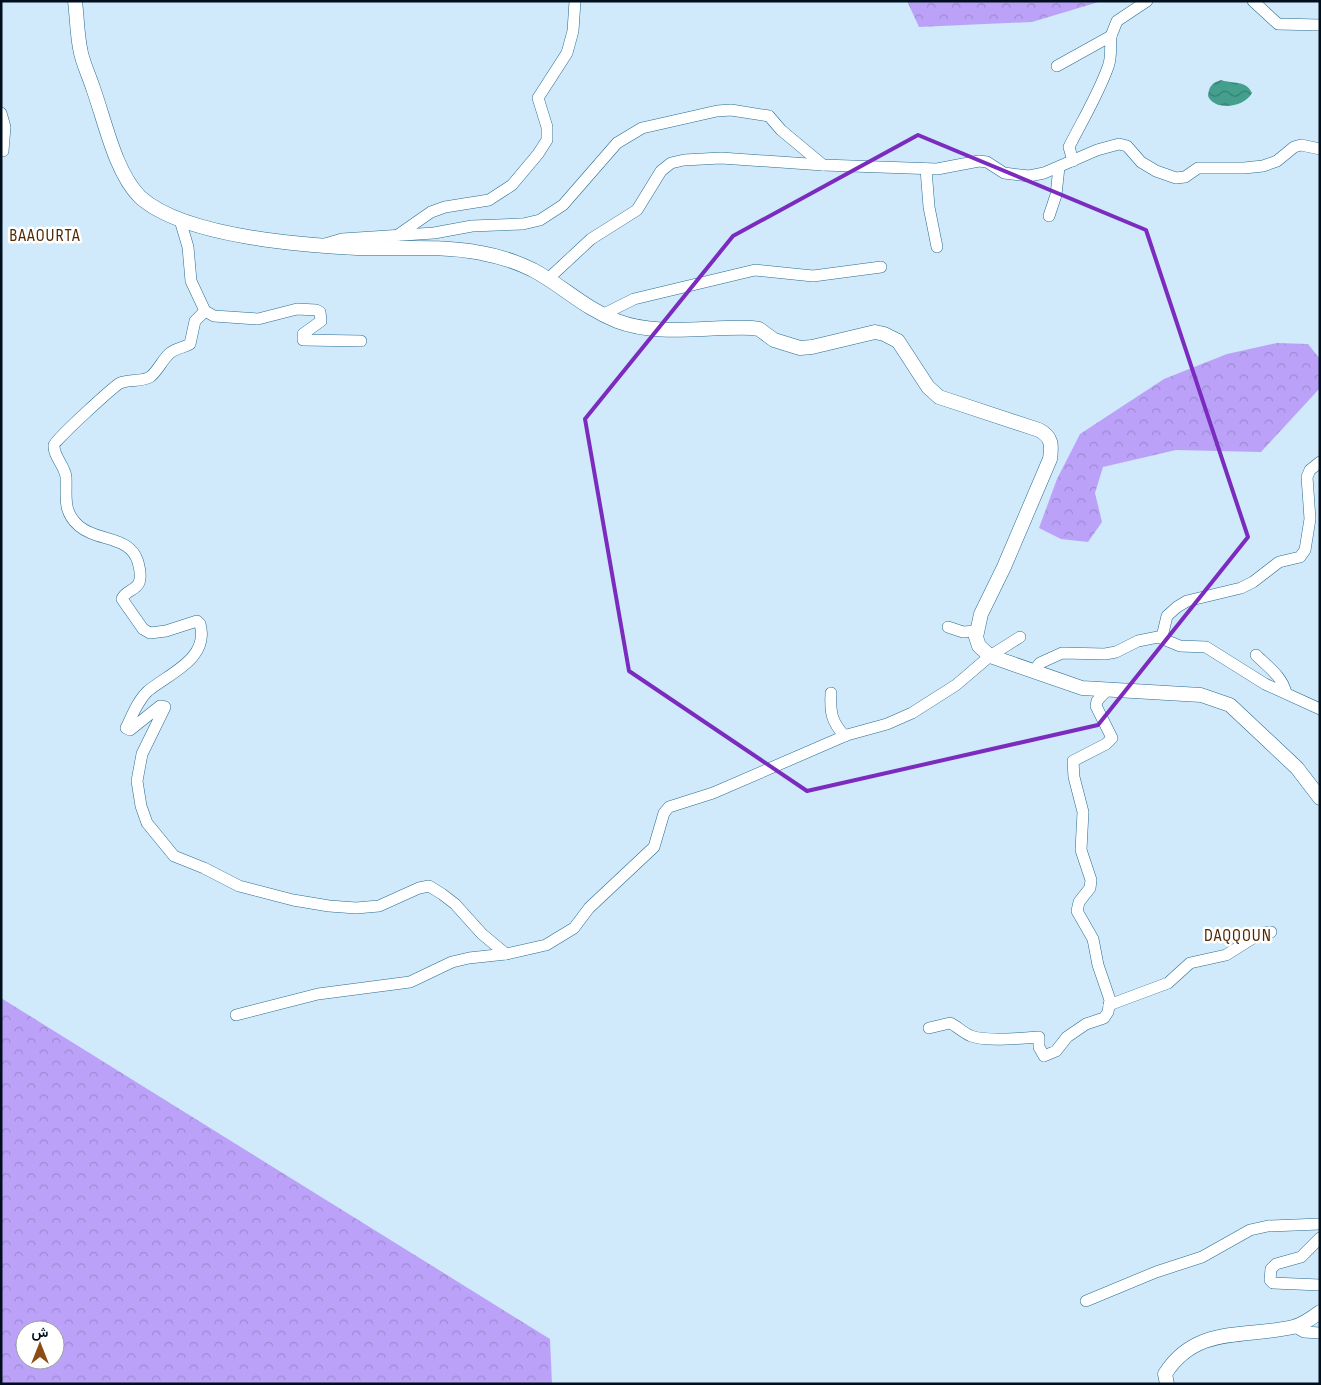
<svg xmlns="http://www.w3.org/2000/svg" width="1321" height="1385" viewBox="0 0 1321 1385" font-family="'Sofia Sans Condensed',Vazirmatn,sans-serif">
	<style>
		.forest { fill: url(#forest-crowns); fill-rule: evenodd }
		.water { fill: url(#water-waves) }
		.lines { fill: none; stroke-linecap: round; stroke-linejoin: round }
		.minor-casing { stroke: #286b90; stroke-width: 12 }
		.major-casing { stroke: #286b90; stroke-width: 15 }
		.minor { stroke: #fff; stroke-width: 11 }
		.major { stroke: #fff; stroke-width: 14 }
		.marked { fill: none; stroke: #7b2cbf; stroke-width: 4; stroke-linejoin: round }
		.labels { text-anchor: middle; dominant-baseline: central; stroke-width: 5; stroke-linejoin: round; paint-order: stroke }
		.quarter-label { font-size: 18px; letter-spacing: 1px; fill: #532800; stroke: #fff }
	</style>
	<defs>
		<pattern id="forest-crowns" width="20" height="18" patternUnits="userSpaceOnUse" patternTransform="scale(1.25)"><rect width="20" height="18" fill="#bba2f8"/><path d="M2 6a3 3 0 1 1 6 0M12 15a3 3 0 1 1 6 0" fill="none" stroke="#9f8ad4"/></pattern>
		<pattern id="water-waves" width="16" height="10" patternUnits="userSpaceOnUse" patternTransform="scale(1.25)"><rect width="16" height="10" fill="#449f8c"/><path d="M0 5q4-4 8 0t8 0" fill="none" stroke="#368072"/></pattern>
	</defs>
	<rect width="100%" height="100%" fill="#d0eafb"/>
	<!-- forest -->
	<g class="forest">
		<polygon points="907,1 1102,1 1032,22 919,27"/>
		<polygon points="1277,343 1308,344 1320,359 1320,388 1261,452 1176,450 1103,467 1095,493 1102,522 1088,542 1061,539 1039,528 1057,479 1080,434 1164,379 1227,354"/>
		<path d="M1,998l549,341 2,45h-551zM25,1330h30v30h-30z"/>
	</g>
	<!-- water -->
	<path class="water" d="M1221,80c12,4 25,0 31,13 -7,14 -37,19 -44,3 1,-10 4,-13 13,-16z"/>
	<g class="lines">
		<defs>
			<g id="minor">
				<polyline points="1253,1 1278,24 1320,25"/>
				<polyline points="1111,36 1117,21 1147,1"/>
				<path d="M1057,66l54,-30c-1,9 1,22 -3,31 -10,28 -26,54 -39,80l4,14"/>
				<polyline points="1,113 5,127 3,151"/>
				<polyline points="926,169 929,207 937,247"/>
				<polyline points="1049,216 1056,195 1059,167"/>
				<polyline points="180,220 188,247 191,281 205,311 214,316 258,319 297,309 316,310 320,312 321,321 303,334 303,340 361,341"/>
				<polyline points="398,235 431,212 445,207 489,200 512,185 538,154 547,140 547,127 538,98 567,53 573,31 575,1"/>
				<polyline points="325,244 342,239 434,233 472,226 523,224 540,220 563,205 617,143 642,128 717,111 731,110 769,116 781,130 823,165 937,169 979,161 987,162 1004,173 1029,176 1044,173 1097,150 1119,144 1127,146 1141,162 1156,171 1176,178 1185,177 1198,168 1244,168 1263,166 1277,161 1294,147 1301,145 1320,149"/>
				<polyline points="548,279 591,239 637,210 661,171 671,163 684,160 721,158 823,165"/>
				<path d="M205,311l-10,10 -5,23c-7,4 -14,4 -20,9 -8,7 -12,18 -20,24 -8,5 -21,2 -30,6 -7,4 -65,57 -66,62 -1,11 11,21 12,32 1,20 -4,34 13,49 18,16 51,9 59,36 9,32 -11,24 -16,37l21,30 7,4 16,-2 31,-10 3,3c10,35 -32,50 -52,67 -10,9 -16,25 -22,37l4,2 30,-24 5,1 -23,47 -5,27 4,25 6,17 27,33 30,12 35,18 54,14 36,6 27,2 23,-2 40,-18 10,-2 13,8 13,10 27,30 24,20 40,-9 28,-17 15,-20 65,-61 10,-34 5,-6 44,-14 134,-58 40,-11 25,-11 44,-28 34,-29 30,-19"/>
				<polyline points="602,315 634,299 755,270 813,276 881,267"/>
				<polyline points="948,627 963,632 977,631"/>
				<polyline points="1162,637 1167,616 1177,607 1187,601 1241,588 1253,582 1279,562 1300,557 1305,550 1310,519 1307,477 1310,470 1320,462"/>
				<path d="M1256,655c12,12 26,21 30,38"/>
				<polyline points="1033,672 1040,663 1062,653 1105,654 1116,652 1138,641 1158,637 1180,646 1206,647 1265,684 1320,709"/>
				<path d="M831,693c-1,18 0,29 14,43"/>
				<polyline points="1109,1005 1168,983 1190,963 1226,955 1261,933 1271,932"/>
				<polyline points="236,1015 318,994 410,982 452,962 469,958 506,954"/>
				<path d="M929,1028l21,-5c7,3 13,10 21,13 16,6 50,2 68,1v10l5,9 12,-5 11,-14 19,-13 18,-6 4,-6 2,-12 -12,-35 -5,-26 -16,-28 2,-9 11,-14 1,-8 -10,-30 2,-38 -9,-35 -1,-16 33,-17 6,-6 -16,-32 1,-5 9,-10"/>
				<polyline points="1320,1238 1301,1257 1276,1264 1271,1269 1270,1280 1273,1283 1320,1285"/>
				<polyline points="1086,1301 1156,1272 1202,1257 1250,1230 1268,1226 1320,1224"/>
				<polyline points="1295,1327 1304,1332 1320,1333"/>
			</g>
			<g id="major">
				<path d="M75,1c2,16 2,31 5,47 2,14 9,27 13,40 12,33 22,84 47,109 43,39 160,48 217,51 41,1 84,-3 124,5 17,3 36,9 52,17 30,16 51,38 84,51 42,16 91,5 135,7l7,1 15,11 26,8 12,-1 63,-15 9,2 14,7 30,46 11,10 100,33c13,7 13,15 11,29l-46,108 -23,47 -5,23 3,9 11,10 92,32 119,7 29,10 67,63 23,30"/>
				<path d="M1167,1384l-2,-10c31,-49 80,-36 128,-47 9,-2 19,-9 27,-15"/>
			</g>
		</defs>
		<!-- minor casing -->
		<use href="#minor" class="minor-casing"/>
		<!-- major casing -->
		<use href="#major" class="major-casing"/>
		<!-- minor -->
		<use href="#minor" class="minor"/>
		<!-- major -->
		<use href="#major" class="major"/>
	</g>
	<!-- marked area -->
	<path class="marked" d="M918,135l228,95 102,307 -150,188 -291,66 -178,-120 -44,-252 148,-183z"/>
	<g class="labels">
		<!-- quarter labels -->
		<g class="quarter-label">
			<text x="45" y="235">BAAOURTA</text>
			<text x="1238" y="935">DAQQOUN</text>
		</g>
	</g>
	<!-- border -->
	<rect width="1321" height="1385" fill="none" stroke="#000f1d" stroke-width="5"/>
	<!-- north arrow -->
	<g transform="translate(40 1345)"><circle r="24" fill="#ffffff" stroke="#999fa5"/>
	<path d="M0-4L9 19L0 12L-9 19Z" fill="#8c4c13"/>
	<text y="-8" font-size="14" font-weight="bold" text-anchor="middle" fill="#000f1d">ش</text>
	</g>
</svg>
